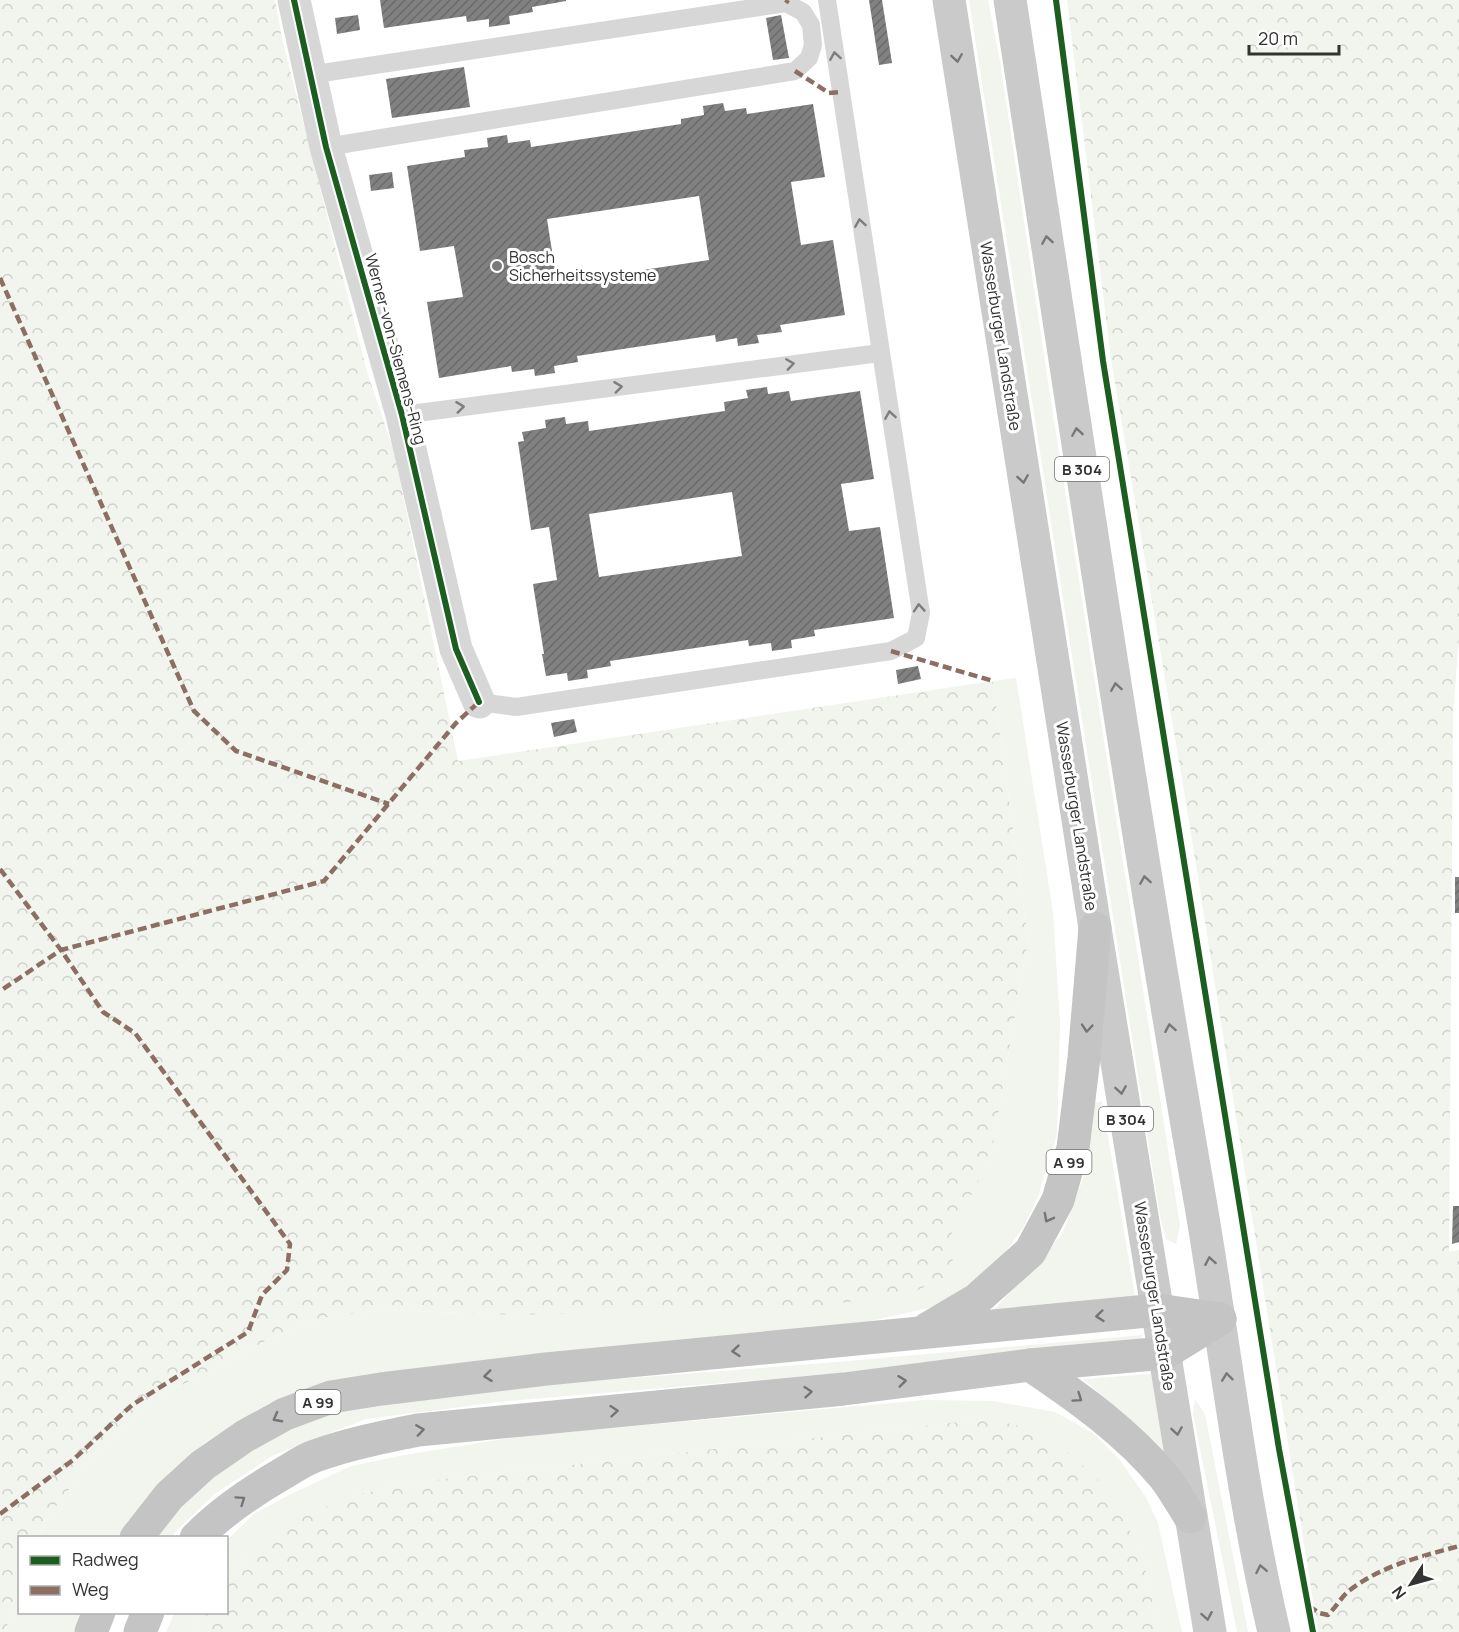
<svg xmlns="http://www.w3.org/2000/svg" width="1459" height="1632" viewBox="0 0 1459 1632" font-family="Manrope,sans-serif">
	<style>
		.green { fill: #f1f5ed }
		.forest { fill: url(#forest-crowns) }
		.building { fill: url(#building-hatch); fill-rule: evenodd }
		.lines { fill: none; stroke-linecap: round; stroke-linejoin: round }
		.lane { stroke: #d7d7d7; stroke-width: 18 }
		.street { stroke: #d7d7d7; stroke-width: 33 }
		.primary { stroke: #cacaca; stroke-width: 33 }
		.highway { stroke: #c4c4c4; stroke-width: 33 }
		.quiet { stroke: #8d6e63; stroke-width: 4.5; stroke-dasharray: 9 4.5; stroke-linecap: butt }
		.cycleway-casing { stroke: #fff; stroke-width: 10 }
		.cycleway { stroke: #1b5e20; stroke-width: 6 }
		.oneway { stroke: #7d7d7d }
		.oneway2 { stroke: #777 }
		.oneway3 { stroke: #747474 }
		.poi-dot { fill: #7a7a7a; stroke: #fff; stroke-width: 2 }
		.labels { text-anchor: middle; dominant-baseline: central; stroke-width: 6; stroke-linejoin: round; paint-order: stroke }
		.shield { fill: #fff; stroke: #707070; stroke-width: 1.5 }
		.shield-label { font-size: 15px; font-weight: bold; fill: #333 }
		.poi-label { font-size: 16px; fill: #333; stroke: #fff; text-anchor: start }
		.street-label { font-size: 16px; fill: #333; stroke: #fff }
	</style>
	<defs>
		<pattern id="forest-crowns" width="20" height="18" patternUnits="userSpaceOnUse" patternTransform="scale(1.5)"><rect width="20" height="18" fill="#f1f5ed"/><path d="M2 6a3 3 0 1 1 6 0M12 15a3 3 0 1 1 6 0" fill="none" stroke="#cfd2cc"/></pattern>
		<pattern id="building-hatch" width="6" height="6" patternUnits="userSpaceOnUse" patternTransform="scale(1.5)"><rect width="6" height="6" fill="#818181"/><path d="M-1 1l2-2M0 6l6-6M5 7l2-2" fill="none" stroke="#6a6a6a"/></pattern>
	</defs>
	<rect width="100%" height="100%" fill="#fff"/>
	<!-- green -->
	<g class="green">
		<polygon points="969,0 988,0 1000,61 1050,395 1180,1226 1176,1244 1166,1239 1160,1216"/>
		<polygon points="1016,678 1053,912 1060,1022 1057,1134 1038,1197 1023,1228 995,1266 971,1287 933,1307 866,1322 334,1382 269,1403 206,1442 172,1471 127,1522 118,1537 40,1538 47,1518 93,1458 148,1403 267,1340 321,1318 381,1310 514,1315 953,1262 948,1239 991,1156 1028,940 993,681"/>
		<polygon points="1102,1101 1135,1296 992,1312 1062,1234 1088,1165 1089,1104"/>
		<polygon points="1142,1335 1140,1345 867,1371 508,1401 366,1419 274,1455 216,1493 178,1529 172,1537 154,1538 193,1493 218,1472 266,1438 315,1417 367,1404 450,1392 825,1363"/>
		<polygon points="1151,1374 1167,1459 1134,1423 1083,1379"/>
		<polygon points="1195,1399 1205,1414 1248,1632 1237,1632 1193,1414"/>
		<polygon points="925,1400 993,1401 1055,1412 1093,1433 1119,1459 1146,1497 1158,1523 1182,1632 1159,1632 1141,1549 986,1419 416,1482 351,1496 247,1556 227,1579 227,1540 254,1514 287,1496 351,1466 404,1455 523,1436"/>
		<polygon points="19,1588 20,1612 81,1613 74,1632 6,1632 10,1611"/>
		<polygon points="175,1612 200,1613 193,1632 166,1632"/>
	</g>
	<!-- forest -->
	<g class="forest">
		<polygon points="0,0 275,0 282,39 367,372 394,452 458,761 993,681 1028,940 991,1156 949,1239 953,1262 947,1276 916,1291 829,1305 514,1315 381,1310 321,1318 267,1340 148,1403 93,1458 47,1518 40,1537 20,1538 19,1588 10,1611 6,1632 0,1632"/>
		<polygon points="1067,0 1459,0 1459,637 1453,715 1449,1252 1459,1250 1459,1632 1318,1632 1188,815 1111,359"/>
		<polygon points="986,1419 1016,1425 1055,1442 1097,1478 1141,1549 1159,1632 193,1632 200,1613 226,1612 227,1579 247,1556 299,1519 351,1496 416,1482"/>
	</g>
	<!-- building -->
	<g class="building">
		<polygon points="380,0 566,0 566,1 532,7 533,12 509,16 510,24 489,27 489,19 467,22 466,16 384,28"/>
		<polygon points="869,0 882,0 892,63 879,65"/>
		<polygon points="358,15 360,30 337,34 335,18"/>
		<polygon points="781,15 789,58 773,60 766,18"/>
		<polygon points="464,67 470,107 392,118 386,79"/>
		<path d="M723,103l2,8 21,-3 1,6 66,-10 12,73 -34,5 10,63 32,-5 12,75 -65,10 2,7 -25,3 2,8 -21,3 -1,-8 -21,4 -1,-7 -138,21 1,6 -24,4 1,7 -20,3 -1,-7 -22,3 -1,-6 -72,12 -12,-76 36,-5 -9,-51 -34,5 -13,-85 58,-9 -1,-7 24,-3 -1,-9 20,-3 1,8 22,-3 1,7 150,-23v-5l23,-4 -1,-9zM699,196l10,64 -152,23 -10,-64z"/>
		<polygon points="392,172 394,188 371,191 369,175"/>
		<path d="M767,387l1,7 21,-3 2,10 69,-10 14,88 -33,5 8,47 31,-4 14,91 -80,12 1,6 -24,4 1,8 -20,3 -1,-8 -22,3 -1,-6 -138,21 1,5 -24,4 1,8 -20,3 -1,-8 -21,3 -4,-22h2l-11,-70 24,-4 -8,-53 -18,3 -13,-88 6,-1 -2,-9 24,-4 -1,-8 20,-3 1,7 22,-3 1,10 136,-20 -1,-9 24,-4 -2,-8zM732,492l10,64 -143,21 -10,-63z"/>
		<polygon points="918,666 921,679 898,684 896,670"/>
		<polygon points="574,719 577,732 554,737 551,723"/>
		<rect x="1455" y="877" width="4" height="36"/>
		<polygon points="1453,1206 1459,1206 1459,1242 1452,1244"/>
	</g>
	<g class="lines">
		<!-- lane -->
		<g class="lane">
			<polyline points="309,75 786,3 803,12 811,25 813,45 809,58 795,71 326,147"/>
			<polyline points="402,415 880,353"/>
			<polyline points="479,702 516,707 891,651 916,638 921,613 827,0"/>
		</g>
		<!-- street -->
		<polyline class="street" points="294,0 326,147 402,415 456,649 479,702"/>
		<!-- primary -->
		<g class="primary">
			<polyline points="949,0 1095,928 1210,1632"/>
			<path d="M1010,0c62,402 121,805 191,1206 24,142 40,286 73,426"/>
		</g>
		<!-- highway -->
		<g class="highway">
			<polyline points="927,1329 976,1300 1030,1252 1058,1200 1073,1148 1084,1058 1095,928"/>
			<path d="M1030,1365c49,33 97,67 135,113 9,12 17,26 25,39"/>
			<polyline points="136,1538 169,1496 203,1465 245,1436 285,1414 331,1397 381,1389 546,1369 1158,1310 1220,1319"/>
			<path d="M196,1538c25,-26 55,-46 86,-64 11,-6 21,-14 33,-18 33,-12 68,-19 103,-26l426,-41 186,-24 135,-12 55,-34"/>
			<polyline points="91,1632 99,1612"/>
			<polyline points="140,1632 148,1612"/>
		</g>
		<!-- quiet -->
		<g class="quiet">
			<polyline points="786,3 788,0"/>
			<polyline points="795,71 829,93 841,92"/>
			<polyline points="0,278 194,711 236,751 389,804"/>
			<polyline points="891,651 993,681"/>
			<polyline points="0,869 61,950 0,991"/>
			<polyline points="0,1514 73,1460 132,1405 248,1332 262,1295 287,1270 290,1244 135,1033 103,1012 61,950 324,881 456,723 479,702"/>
			<path d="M1309,1606l10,7 9,2c8,-8 14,-19 22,-25 33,-25 70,-33 109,-44"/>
		</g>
		<defs>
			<g id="cycleway">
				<polyline points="294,0 326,147 402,415 456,649 479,702"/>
				<polyline points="1056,0 1103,361 1279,1449 1313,1632"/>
			</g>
		</defs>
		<!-- cycleway casing -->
		<use href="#cycleway" class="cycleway-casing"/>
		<!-- cycleway -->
		<use href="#cycleway" class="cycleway"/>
	</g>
	<!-- one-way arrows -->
	<defs><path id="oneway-chevron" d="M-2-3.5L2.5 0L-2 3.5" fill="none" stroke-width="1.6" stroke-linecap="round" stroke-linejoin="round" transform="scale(1.5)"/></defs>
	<g class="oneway">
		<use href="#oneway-chevron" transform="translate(835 56) rotate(-99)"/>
		<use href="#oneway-chevron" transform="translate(860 223) rotate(-99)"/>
		<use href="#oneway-chevron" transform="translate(790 364) rotate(-8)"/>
		<use href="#oneway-chevron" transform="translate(618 387) rotate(-7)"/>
		<use href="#oneway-chevron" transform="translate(460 407) rotate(-7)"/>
		<use href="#oneway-chevron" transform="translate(890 415) rotate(-99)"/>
		<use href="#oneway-chevron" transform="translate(919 608) rotate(-94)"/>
	</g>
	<g class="oneway2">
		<use href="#oneway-chevron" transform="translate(957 58) rotate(81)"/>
		<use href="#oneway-chevron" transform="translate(1047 240) rotate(-99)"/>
		<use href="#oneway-chevron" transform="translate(1077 432) rotate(-99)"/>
		<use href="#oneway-chevron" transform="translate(1023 479) rotate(81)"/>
		<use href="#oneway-chevron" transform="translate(1116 687) rotate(-99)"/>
		<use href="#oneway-chevron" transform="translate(1145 880) rotate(-99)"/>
		<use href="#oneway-chevron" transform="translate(1170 1028) rotate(-100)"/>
		<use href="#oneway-chevron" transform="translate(1121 1090) rotate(81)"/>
		<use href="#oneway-chevron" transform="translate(1210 1261) rotate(-100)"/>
		<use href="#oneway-chevron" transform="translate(1227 1377) rotate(-97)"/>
		<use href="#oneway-chevron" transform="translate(1177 1431) rotate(81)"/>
		<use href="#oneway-chevron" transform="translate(1261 1569) rotate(-101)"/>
		<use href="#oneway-chevron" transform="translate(1207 1616) rotate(80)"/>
	</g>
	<g class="oneway3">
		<use href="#oneway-chevron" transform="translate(1087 1028) rotate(95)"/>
		<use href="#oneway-chevron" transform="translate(1048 1218) rotate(118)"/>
		<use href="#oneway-chevron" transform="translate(1100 1316) rotate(174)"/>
		<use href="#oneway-chevron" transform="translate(736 1351) rotate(175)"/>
		<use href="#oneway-chevron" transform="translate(488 1376) rotate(173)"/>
		<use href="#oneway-chevron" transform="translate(902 1381) rotate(-7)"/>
		<use href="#oneway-chevron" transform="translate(808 1392) rotate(-5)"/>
		<use href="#oneway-chevron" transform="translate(1078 1398) rotate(35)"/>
		<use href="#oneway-chevron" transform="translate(614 1411) rotate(-5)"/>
		<use href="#oneway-chevron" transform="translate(277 1418) rotate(152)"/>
		<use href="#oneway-chevron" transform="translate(420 1430) rotate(-8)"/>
		<use href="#oneway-chevron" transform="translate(241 1500) rotate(-35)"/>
	</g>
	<!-- markers -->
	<circle class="poi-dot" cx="497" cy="266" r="6"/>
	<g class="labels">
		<!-- shield labels -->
		<g class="shield">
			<rect x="1055" y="457" width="54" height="24" rx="4.5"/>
			<rect x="1099" y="1107" width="54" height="24" rx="4.5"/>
			<rect x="1046.5" y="1150" width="45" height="24" rx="4.5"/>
			<rect x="295.5" y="1390" width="45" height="24" rx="4.5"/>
		</g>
		<g class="shield-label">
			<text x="1082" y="469">B 304</text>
			<text x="1126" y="1119">B 304</text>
			<text x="1069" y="1162">A 99</text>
			<text x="318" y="1402">A 99</text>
		</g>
		<!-- poi labels -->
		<g class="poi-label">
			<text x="509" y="257">Bosch<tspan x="509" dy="18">Sicherheitssysteme</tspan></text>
		</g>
		<!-- street labels -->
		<g class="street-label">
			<text transform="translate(1001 336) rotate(81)">Wasserburger Landstraße</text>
			<text transform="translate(396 349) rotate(75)">Werner-von-Siemens-Ring</text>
			<text transform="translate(1077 816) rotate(81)">Wasserburger Landstraße</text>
			<text transform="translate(1155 1296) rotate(81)">Wasserburger Landstraße</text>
		</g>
	</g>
	<!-- legend -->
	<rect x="18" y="1536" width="210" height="78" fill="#ffffff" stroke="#adadad" stroke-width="1.5"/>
	<rect x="30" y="1556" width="30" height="9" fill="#1b5e20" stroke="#adadad" stroke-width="1.5"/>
	<text x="72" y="1566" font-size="18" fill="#333333">Radweg</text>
	<rect x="30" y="1586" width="30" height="9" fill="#8d6e63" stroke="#adadad" stroke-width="1.5"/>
	<text x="72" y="1596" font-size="18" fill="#333333">Weg</text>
	<!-- north arrow -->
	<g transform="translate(1411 1584) rotate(234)" stroke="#ffffff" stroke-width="4.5" paint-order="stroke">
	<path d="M0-4.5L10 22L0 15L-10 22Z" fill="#333333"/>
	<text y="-9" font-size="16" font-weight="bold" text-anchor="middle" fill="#333333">N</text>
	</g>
	<!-- scale -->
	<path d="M1249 45v9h90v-9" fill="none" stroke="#333333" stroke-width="3"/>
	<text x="1258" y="45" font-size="18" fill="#333333" stroke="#ffffff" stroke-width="4.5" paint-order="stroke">20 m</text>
</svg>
